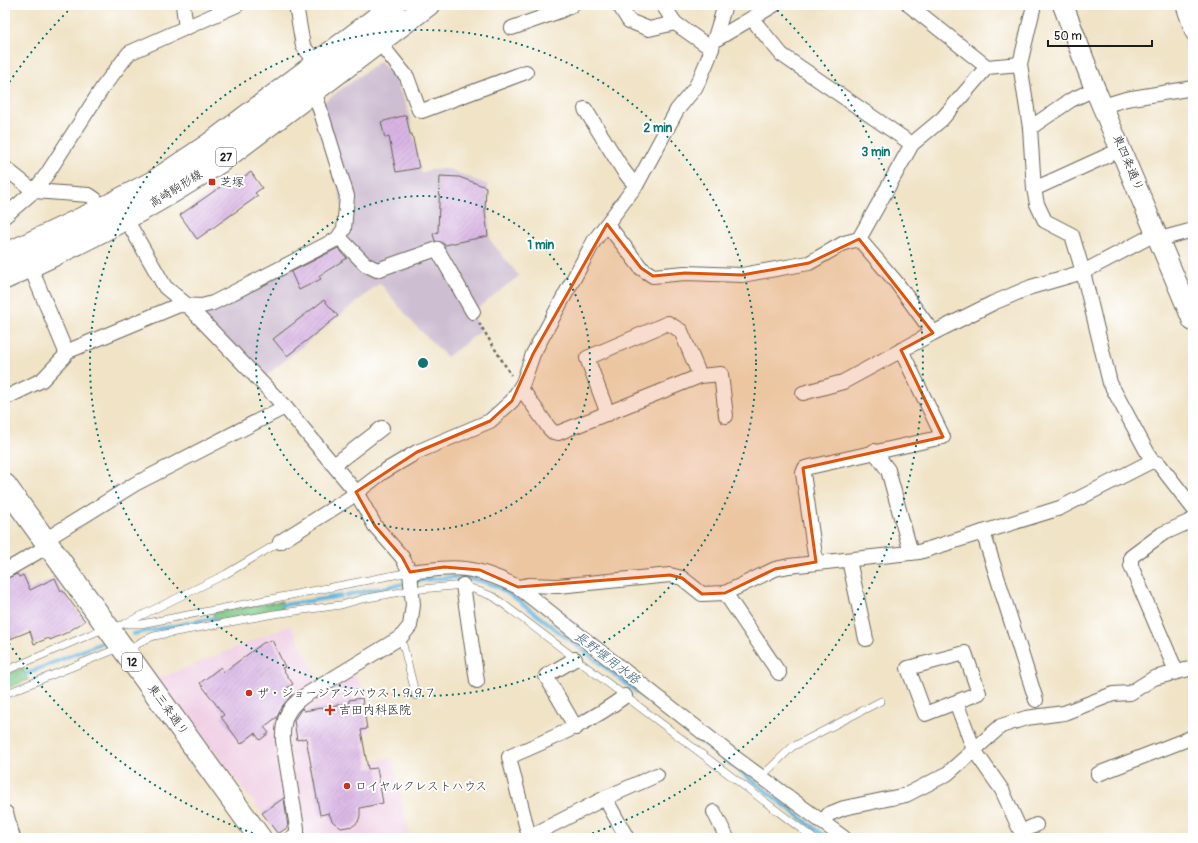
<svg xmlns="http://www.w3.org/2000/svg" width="1198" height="843" viewBox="0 0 1198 843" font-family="Pangolin,'Klee One',sans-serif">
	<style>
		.built { fill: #f0d0e5 }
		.industrial { fill: #cebed2 }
		.park { fill: url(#park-tufts); stroke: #4c7252 }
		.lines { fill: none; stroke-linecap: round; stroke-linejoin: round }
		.stream { stroke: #63b5de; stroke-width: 4 }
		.building { fill: url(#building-hatch) }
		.lane-casing { stroke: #666258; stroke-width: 8 }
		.street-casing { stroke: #666258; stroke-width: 16 }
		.secondary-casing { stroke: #666258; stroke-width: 22 }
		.primary-casing { stroke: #666258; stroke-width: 24 }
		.path { stroke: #666258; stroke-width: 2.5; stroke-dasharray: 3 3; stroke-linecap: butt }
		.lane { stroke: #fff; stroke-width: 7 }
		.street { stroke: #fff; stroke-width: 14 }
		.secondary { stroke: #fff; stroke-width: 20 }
		.primary { stroke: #fff; stroke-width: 22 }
		.marked { fill: #de560d; fill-opacity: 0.2; stroke: #de560d; stroke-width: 3; stroke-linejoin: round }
		.ring { fill: none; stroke: #0f766e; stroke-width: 2; stroke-dasharray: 2 4 }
		.poi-dot { fill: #c8321e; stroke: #fff; stroke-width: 1.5 }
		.labels { text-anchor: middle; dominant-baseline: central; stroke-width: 4; stroke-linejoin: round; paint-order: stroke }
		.shield { fill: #fff; stroke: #606060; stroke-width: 1 }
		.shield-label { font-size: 11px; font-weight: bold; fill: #1c1c1c }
		.street-label { font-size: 12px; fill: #1c1c1c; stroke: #fff }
		.poi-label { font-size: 12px; fill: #1c1c1c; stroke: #fff; text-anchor: start }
		.water-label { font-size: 13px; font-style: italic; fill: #3c6173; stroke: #fff }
		.centre { fill: #0f766e; stroke: #fff; stroke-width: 2 }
		.ring-label { font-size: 12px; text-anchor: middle; font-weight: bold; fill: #0f766e; stroke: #fff; stroke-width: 4; stroke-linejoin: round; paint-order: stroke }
	</style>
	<defs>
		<pattern id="park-tufts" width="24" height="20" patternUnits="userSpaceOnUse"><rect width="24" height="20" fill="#7bc887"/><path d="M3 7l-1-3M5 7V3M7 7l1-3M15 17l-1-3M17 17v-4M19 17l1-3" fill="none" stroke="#6aab74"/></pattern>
		<pattern id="building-hatch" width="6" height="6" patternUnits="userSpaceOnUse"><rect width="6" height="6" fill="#d9b5e4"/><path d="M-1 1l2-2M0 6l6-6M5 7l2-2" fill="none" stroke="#ba9bc3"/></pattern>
	</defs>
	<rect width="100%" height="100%" fill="#fff"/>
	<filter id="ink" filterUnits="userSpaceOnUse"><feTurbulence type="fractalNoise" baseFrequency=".025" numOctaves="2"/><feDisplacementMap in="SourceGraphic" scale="8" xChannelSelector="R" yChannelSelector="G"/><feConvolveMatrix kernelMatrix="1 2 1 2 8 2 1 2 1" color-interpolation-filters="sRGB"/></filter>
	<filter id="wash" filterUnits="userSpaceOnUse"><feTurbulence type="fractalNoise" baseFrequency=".012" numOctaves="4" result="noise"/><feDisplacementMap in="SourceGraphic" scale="16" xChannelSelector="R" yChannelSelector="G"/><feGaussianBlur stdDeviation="0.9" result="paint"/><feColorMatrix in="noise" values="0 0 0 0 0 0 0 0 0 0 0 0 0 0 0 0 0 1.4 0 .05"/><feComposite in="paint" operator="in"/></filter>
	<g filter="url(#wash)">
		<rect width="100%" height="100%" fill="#f0e3c6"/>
		<!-- built -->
		<g class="built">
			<polygon points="291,625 319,682 285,710 287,796 262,813 158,679"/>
			<polygon points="352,672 372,700 365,701 370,732 365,733 370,762 392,757 410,838 303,838 287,745 289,714"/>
		</g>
		<!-- industrial -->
		<polygon class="industrial" points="380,61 394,78 405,102 410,118 421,173 432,169 449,169 488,185 490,240 519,276 471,313 481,331 447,357 414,324 380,283 262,379 199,312 347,230 321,104"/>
		<!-- park -->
		<g class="park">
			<polygon points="282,601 283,609 215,622 213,613"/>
			<polygon points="23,668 28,680 5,689 5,675"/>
		</g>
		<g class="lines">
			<!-- stream -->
			<g class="stream">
				<polyline points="346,595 424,580 464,576 494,585 515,598 827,838"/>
				<polyline points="283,605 341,596"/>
				<polyline points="133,634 214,618"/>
				<polyline points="26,674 101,643"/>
			</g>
		</g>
		<g id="blocks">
			<!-- building -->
			<g class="building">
				<polygon points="406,115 410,134 412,134 419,168 396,172 389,137 385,138 381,122"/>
				<polygon points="251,172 262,188 255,193 258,196 197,239 180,215 236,176 239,180"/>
				<polygon points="440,176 459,177 486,187 485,212 488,236 445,245 441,242 435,241 433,234 438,232"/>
				<polygon points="338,248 347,258 319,276 321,279 299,290 291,272"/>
				<polygon points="324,300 338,316 287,356 273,339"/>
				<polygon points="17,574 19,577 23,575 30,590 55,578 61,591 63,591 85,621 66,633 50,640 49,638 34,644 30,631 5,641 5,579"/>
				<polygon points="272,640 285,667 282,668 293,684 287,688 292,695 283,705 277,717 264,727 269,733 260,740 255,733 241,744 221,717 224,715 200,683 221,667 224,672 263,643"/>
				<polygon points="362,698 367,729 361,730 368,769 377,768 383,803 360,808 360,816 358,822 353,826 341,828 332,821 329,813 320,815 306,738 297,740 294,720 302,708 304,711 349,703 349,700"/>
				<polygon points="284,798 288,827 278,834 262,813"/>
			</g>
		</g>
	</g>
	<g filter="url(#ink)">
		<use href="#blocks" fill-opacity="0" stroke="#666258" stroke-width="1"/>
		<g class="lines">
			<defs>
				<g id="lane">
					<polyline points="128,624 141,624 410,572"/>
					<polyline points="401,637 416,696"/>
					<polyline points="127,652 142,641 154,636 274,614 341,605 362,599 412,590 463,585 494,597 813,838"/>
					<polyline points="5,671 96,632 124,624 226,574 280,542"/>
					<polyline points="5,694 119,648"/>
					<polyline points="761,777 792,747 881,701"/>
				</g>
				<g id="street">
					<polyline points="183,5 186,28"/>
					<polyline points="296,5 303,46 317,63"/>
					<polyline points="619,5 629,21 649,29 675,23"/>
					<polyline points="663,5 675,23 712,49"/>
					<polyline points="909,5 987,67"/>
					<polyline points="1034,5 1020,64 1030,128 1034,189 1037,204 1045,221 1072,235 1083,272 1110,383 1152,461 1159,464 1193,508"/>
					<polyline points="1183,5 1193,34"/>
					<polyline points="752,19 782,55 912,144"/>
					<polyline points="512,28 560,11 572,5"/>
					<polyline points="715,40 774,5"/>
					<polyline points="379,42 407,77 419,110 422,111 526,72"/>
					<polyline points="1103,106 1126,99 1193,88"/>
					<polyline points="585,109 623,170 630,179 637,184"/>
					<polyline points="1030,128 1071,100 1095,89"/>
					<polyline points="5,168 34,191 89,195 95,199 100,210"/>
					<polyline points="1034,189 1122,149"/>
					<polyline points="5,216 34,191 47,174 103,87 129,53 237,5"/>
					<path d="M126,219l39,68 23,19 97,101 71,85 19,34 27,31 8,15 3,33 -3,21 -9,11 -97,59c-17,12 -22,24 -21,45l14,87v6l-6,4"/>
					<polyline points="607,224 641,268 653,276 685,273 742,275 809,263 844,243 859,239 896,282 933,333 993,303 1031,287 1083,272 1157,233"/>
					<polyline points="339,237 365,264 377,270 437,249 473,312"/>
					<polyline points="859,239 912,144 942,119 987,67 1020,64"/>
					<polyline points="1160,239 1193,230"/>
					<polyline points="30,266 66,352"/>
					<polyline points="519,391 526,395 549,428 553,432 558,433 700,376 721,374 726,416"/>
					<polyline points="803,393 843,382 933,333"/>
					<polyline points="5,398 42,380 64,357 66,352 179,305 202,306 213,303 337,239 344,229 347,196 314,90"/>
					<polyline points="608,414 587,358 668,323 681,331 700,376"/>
					<polyline points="874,451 888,470 911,553"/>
					<polyline points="334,465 382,428"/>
					<polyline points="983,532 1036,700"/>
					<polyline points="45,540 135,484 285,407"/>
					<polyline points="280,542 348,499 383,472 417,452 490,421 512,401 523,383 533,354 594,241 637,184 677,110 695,88 701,76 709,57 725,5"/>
					<polyline points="849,560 866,639"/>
					<polyline points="816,562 803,473 805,468 943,437 901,350"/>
					<polyline points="5,571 48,546"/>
					<path d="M410,572c49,-6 63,-7 108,15l216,170 110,81"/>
					<polyline points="463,585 477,681"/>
					<polyline points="518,587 528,585 558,586 670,575 682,578 702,594 725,593 775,569 789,566 919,552 1060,508 1152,461"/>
					<polyline points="725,593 779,673"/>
					<polyline points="575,659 546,676 576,728"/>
					<polyline points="1176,671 1131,566 1131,557 1162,534 1193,520"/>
					<polyline points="956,702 979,693 965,653 908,668 925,714 956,702 974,750 1002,790 1021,832 1036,825"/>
					<polyline points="1098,774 1193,737"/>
					<polyline points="605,798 627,838"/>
					<polyline points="714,812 727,838"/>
					<polyline points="6,813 13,838"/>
					<polyline points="822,822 829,814 844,808 906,795 947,774 1001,726 1026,718 1064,713 1113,694 1130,693 1154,678 1193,668"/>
					<path d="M529,837l-20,-80c41,-18 79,-33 116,-61"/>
					<polyline points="527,838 605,798 657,775"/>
				</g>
				<polyline id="secondary" points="1063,5 1095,89 1193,321"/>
				<g id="primary">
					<polyline points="5,255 100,210 155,181 207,146 394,5"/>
					<path d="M5,278c76,-35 146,-70 216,-117l207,-156"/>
					<polyline points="5,485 260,838"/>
				</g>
			</defs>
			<!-- lane casing -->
			<use href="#lane" class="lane-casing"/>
			<!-- street casing -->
			<use href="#street" class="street-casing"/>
			<!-- secondary casing -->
			<use href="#secondary" class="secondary-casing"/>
			<!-- primary casing -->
			<use href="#primary" class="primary-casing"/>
			<!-- path -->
			<polyline class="path" points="479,323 511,375"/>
			<!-- lane -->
			<use href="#lane" class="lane"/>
			<!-- street -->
			<use href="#street" class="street"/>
			<!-- secondary -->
			<use href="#secondary" class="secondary"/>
			<!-- primary -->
			<use href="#primary" class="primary"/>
		</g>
	</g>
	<!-- marked area -->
	<path class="marked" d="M607,224l34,44 12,8 32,-3 57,2 67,-12 50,-24 74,94 -32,17 42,87 -140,31 13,94 -41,7 -50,24 -23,1 -20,-16 -12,-3 -152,12 -38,-17 -36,-3 -34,5 -8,-15 -27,-31 -19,-34 61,-40 73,-31 22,-20 21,-47z"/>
	<!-- distance rings -->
	<g class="ring">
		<circle cx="423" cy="363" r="167"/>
		<circle cx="423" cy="363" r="333"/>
		<path d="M264 837A500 500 0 0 1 6 639M6 87A500 500 0 0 1 73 6M773 6A500 500 0 0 1 582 837"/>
	</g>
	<!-- markers -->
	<g class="poi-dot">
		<rect x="208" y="178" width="8" height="8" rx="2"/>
		<circle cx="249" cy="693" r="4"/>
		<path d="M328 704h4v4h4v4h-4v4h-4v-4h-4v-4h4z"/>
		<circle cx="347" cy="786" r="4"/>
	</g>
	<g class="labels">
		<!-- shield labels -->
		<g class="shield">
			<rect x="216" y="148" width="20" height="18" rx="3"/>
			<rect x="122" y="653" width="20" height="18" rx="3"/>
		</g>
		<g class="shield-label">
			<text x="226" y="157">27</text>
			<text x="132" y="662">12</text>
		</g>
		<!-- street labels -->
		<g class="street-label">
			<text transform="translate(1128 163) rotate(67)">東四条通り</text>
			<text transform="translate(176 189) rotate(-32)">高崎駒形線</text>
			<text transform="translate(168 710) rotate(54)">東三条通り</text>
		</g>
		<!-- poi labels -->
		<g class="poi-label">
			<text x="220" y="182">芝塚</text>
			<text x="257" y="693">ザ・ジョージアンハウス１９９７</text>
			<text x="339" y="710">吉田内科医院</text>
			<text x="355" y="786">ロイヤルクレストハウス</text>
		</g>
		<!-- water labels -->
		<g class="water-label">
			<text transform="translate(607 658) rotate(37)">長野堰用水路</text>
		</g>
	</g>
	<circle cx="423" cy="363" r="6" class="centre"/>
	<g class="ring-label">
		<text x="658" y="132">2 min</text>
		<text x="876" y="156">3 min</text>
		<text x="541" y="249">1 min</text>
	</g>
	<!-- margin -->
	<rect width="1198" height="843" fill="none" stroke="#fff" stroke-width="20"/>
	<!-- scale -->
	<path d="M1048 40v6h104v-6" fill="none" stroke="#1c1c1c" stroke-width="2"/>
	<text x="1054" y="40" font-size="12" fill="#1c1c1c" stroke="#ffffff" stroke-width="3" paint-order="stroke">50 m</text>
</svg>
